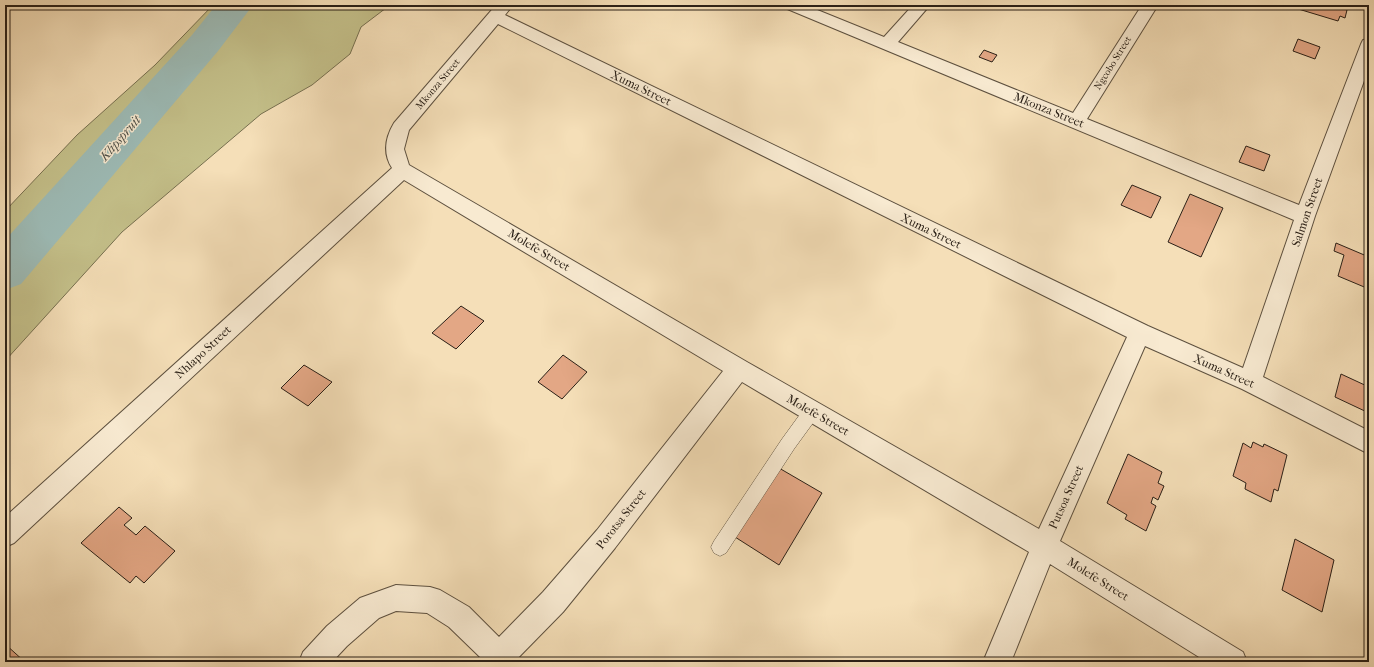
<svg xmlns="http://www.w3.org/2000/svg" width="1374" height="667" viewBox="0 0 1374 667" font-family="'IM FELL French Canon',serif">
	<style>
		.green { fill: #c4c08a; stroke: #777050 }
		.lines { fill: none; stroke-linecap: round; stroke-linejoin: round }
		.river { fill: #9dbbb6; fill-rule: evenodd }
		.building { fill: #e3a785; stroke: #2a2017 }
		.lane-casing { stroke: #5d503f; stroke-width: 1 }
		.street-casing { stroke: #5d503f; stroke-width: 2 }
		.lane { fill: #f8ead1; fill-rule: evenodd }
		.street { fill: #f8ead1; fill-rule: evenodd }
		.labels { text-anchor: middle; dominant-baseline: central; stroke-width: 3; stroke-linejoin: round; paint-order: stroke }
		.far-street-label { font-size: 10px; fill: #2a2017; stroke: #f8ead1 }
		.street-label { font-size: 12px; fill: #2a2017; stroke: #f8ead1 }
		.water-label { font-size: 13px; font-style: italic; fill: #4c4e47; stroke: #f8ead1 }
	</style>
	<rect width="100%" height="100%" fill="#f5dfb8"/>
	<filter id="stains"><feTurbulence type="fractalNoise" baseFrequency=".005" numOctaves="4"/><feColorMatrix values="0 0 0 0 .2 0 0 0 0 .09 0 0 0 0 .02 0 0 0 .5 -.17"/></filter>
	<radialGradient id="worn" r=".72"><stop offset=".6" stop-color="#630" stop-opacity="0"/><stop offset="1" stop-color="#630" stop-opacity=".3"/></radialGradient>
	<!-- green -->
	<polygon class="green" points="213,5 390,5 361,27 350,54 312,85 261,114 122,232 5,361 5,211 77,135 155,65"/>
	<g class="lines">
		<!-- river -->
		<polygon class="river" points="216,5 253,5 218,51 21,284 5,290 5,240 192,35"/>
	</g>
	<!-- building -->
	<g class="building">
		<polygon points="1296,5 1330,5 1347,10 1345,18 1340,16 1338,21 1295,8"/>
		<polygon points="1298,39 1320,47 1315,59 1293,51"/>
		<polygon points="984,50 997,55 992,62 979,57"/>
		<polygon points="1246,146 1270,155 1264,171 1239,162"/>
		<polygon points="1132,185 1161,197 1151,218 1121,205"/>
		<polygon points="1190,194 1223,208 1201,257 1168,242"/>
		<polygon points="1336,243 1369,257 1369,289 1338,276 1344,255 1334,251"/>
		<polygon points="461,306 484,321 456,349 432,333"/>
		<polygon points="563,355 587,372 562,399 538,382"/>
		<polygon points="304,365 332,382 308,406 281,388"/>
		<polygon points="1341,374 1369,387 1369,413 1335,397"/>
		<polygon points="1253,442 1263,447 1264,444 1287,455 1278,491 1274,489 1271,502 1245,489 1246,483 1233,476 1243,443 1251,448"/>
		<polygon points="1128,454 1162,472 1158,483 1164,486 1158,500 1153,497 1151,503 1156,506 1146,531 1125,519 1127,515 1107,503"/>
		<polygon points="779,468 822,493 779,565 735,537"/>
		<polygon points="119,507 132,518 124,525 136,535 145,526 175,551 144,583 136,576 130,583 81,543"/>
		<polygon points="1295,539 1334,560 1322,612 1282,590"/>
		<polygon points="5,644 25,662 5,662"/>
	</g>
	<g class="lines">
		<defs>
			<polygon id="lane" points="812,404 818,406 820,411 818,416 794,449 726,553 720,556 714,553 711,547 714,541 782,439 806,406"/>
			<path id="street" d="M496,5h17l-8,10 643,311 95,42 51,-148 -509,-212 -2,-3h22l79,32 29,-32h17l-32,37 175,71 69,-108h16l-71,114 212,86 62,-161 2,-4 6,-1v28l-54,149 -52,161 106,54v23l-127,-65 -97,-43 -85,195 183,111 4,10h-40l-157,-98 -39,98h-28l46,-110 -287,-170 -127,166 -52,64 -49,50h-34l1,-4 -32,-31 -22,-14 -31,-2 -17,7 -32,28 -15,16h-33l4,-10 24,-26 33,-28 36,-13 34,2 10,3 29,17 30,30 44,-45 54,-62 126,-159 -319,-191 -390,363 -9,4v-30l387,-349c-9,-14 -7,-30 2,-45zM498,24l629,313 -88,192 -292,-167 -338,-197 -5,-16 5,-19z"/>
		</defs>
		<!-- lane casing -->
		<use href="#lane" class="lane-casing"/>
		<!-- street casing -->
		<use href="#street" class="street-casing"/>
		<!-- lane -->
		<use href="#lane" class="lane"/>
		<!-- street -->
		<use href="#street" class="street"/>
	</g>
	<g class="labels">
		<!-- far-street labels -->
		<g class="far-street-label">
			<text transform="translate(1113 63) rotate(-58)">Ngcobo Street</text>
			<text transform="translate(438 84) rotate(-50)">Mkonza Street</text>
		</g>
		<!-- street labels -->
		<g class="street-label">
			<text transform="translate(641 88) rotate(26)">Xuma Street</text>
			<text transform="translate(1049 110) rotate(22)">Mkonza Street</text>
			<text transform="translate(1307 212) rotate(-71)">Salmon Street</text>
			<text transform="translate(931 231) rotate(26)">Xuma Street</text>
			<text transform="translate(539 250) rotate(31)">Molefe Street</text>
			<text transform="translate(203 352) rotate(-43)">Nhlapo Street</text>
			<text transform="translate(1224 371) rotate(24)">Xuma Street</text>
			<text transform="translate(818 415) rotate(30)">Molefe Street</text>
			<text transform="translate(1066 497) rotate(-66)">Putsoa Street</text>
			<text transform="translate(621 519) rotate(-52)">Porotsa Street</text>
			<text transform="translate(1098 579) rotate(32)">Molefe Street</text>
		</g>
		<!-- water labels -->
		<g class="water-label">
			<text transform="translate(120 138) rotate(-49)">Klipspruit</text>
		</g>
	</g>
	<!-- margin -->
	<rect width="1374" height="667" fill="none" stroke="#f5dfb8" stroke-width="20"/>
	<rect x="6" y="6" width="1362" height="655" fill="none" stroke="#2a2017" stroke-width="2"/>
	<rect x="10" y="10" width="1354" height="647" fill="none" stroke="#2a2017"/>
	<rect width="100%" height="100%" filter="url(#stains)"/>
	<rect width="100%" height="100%" fill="url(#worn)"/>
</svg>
